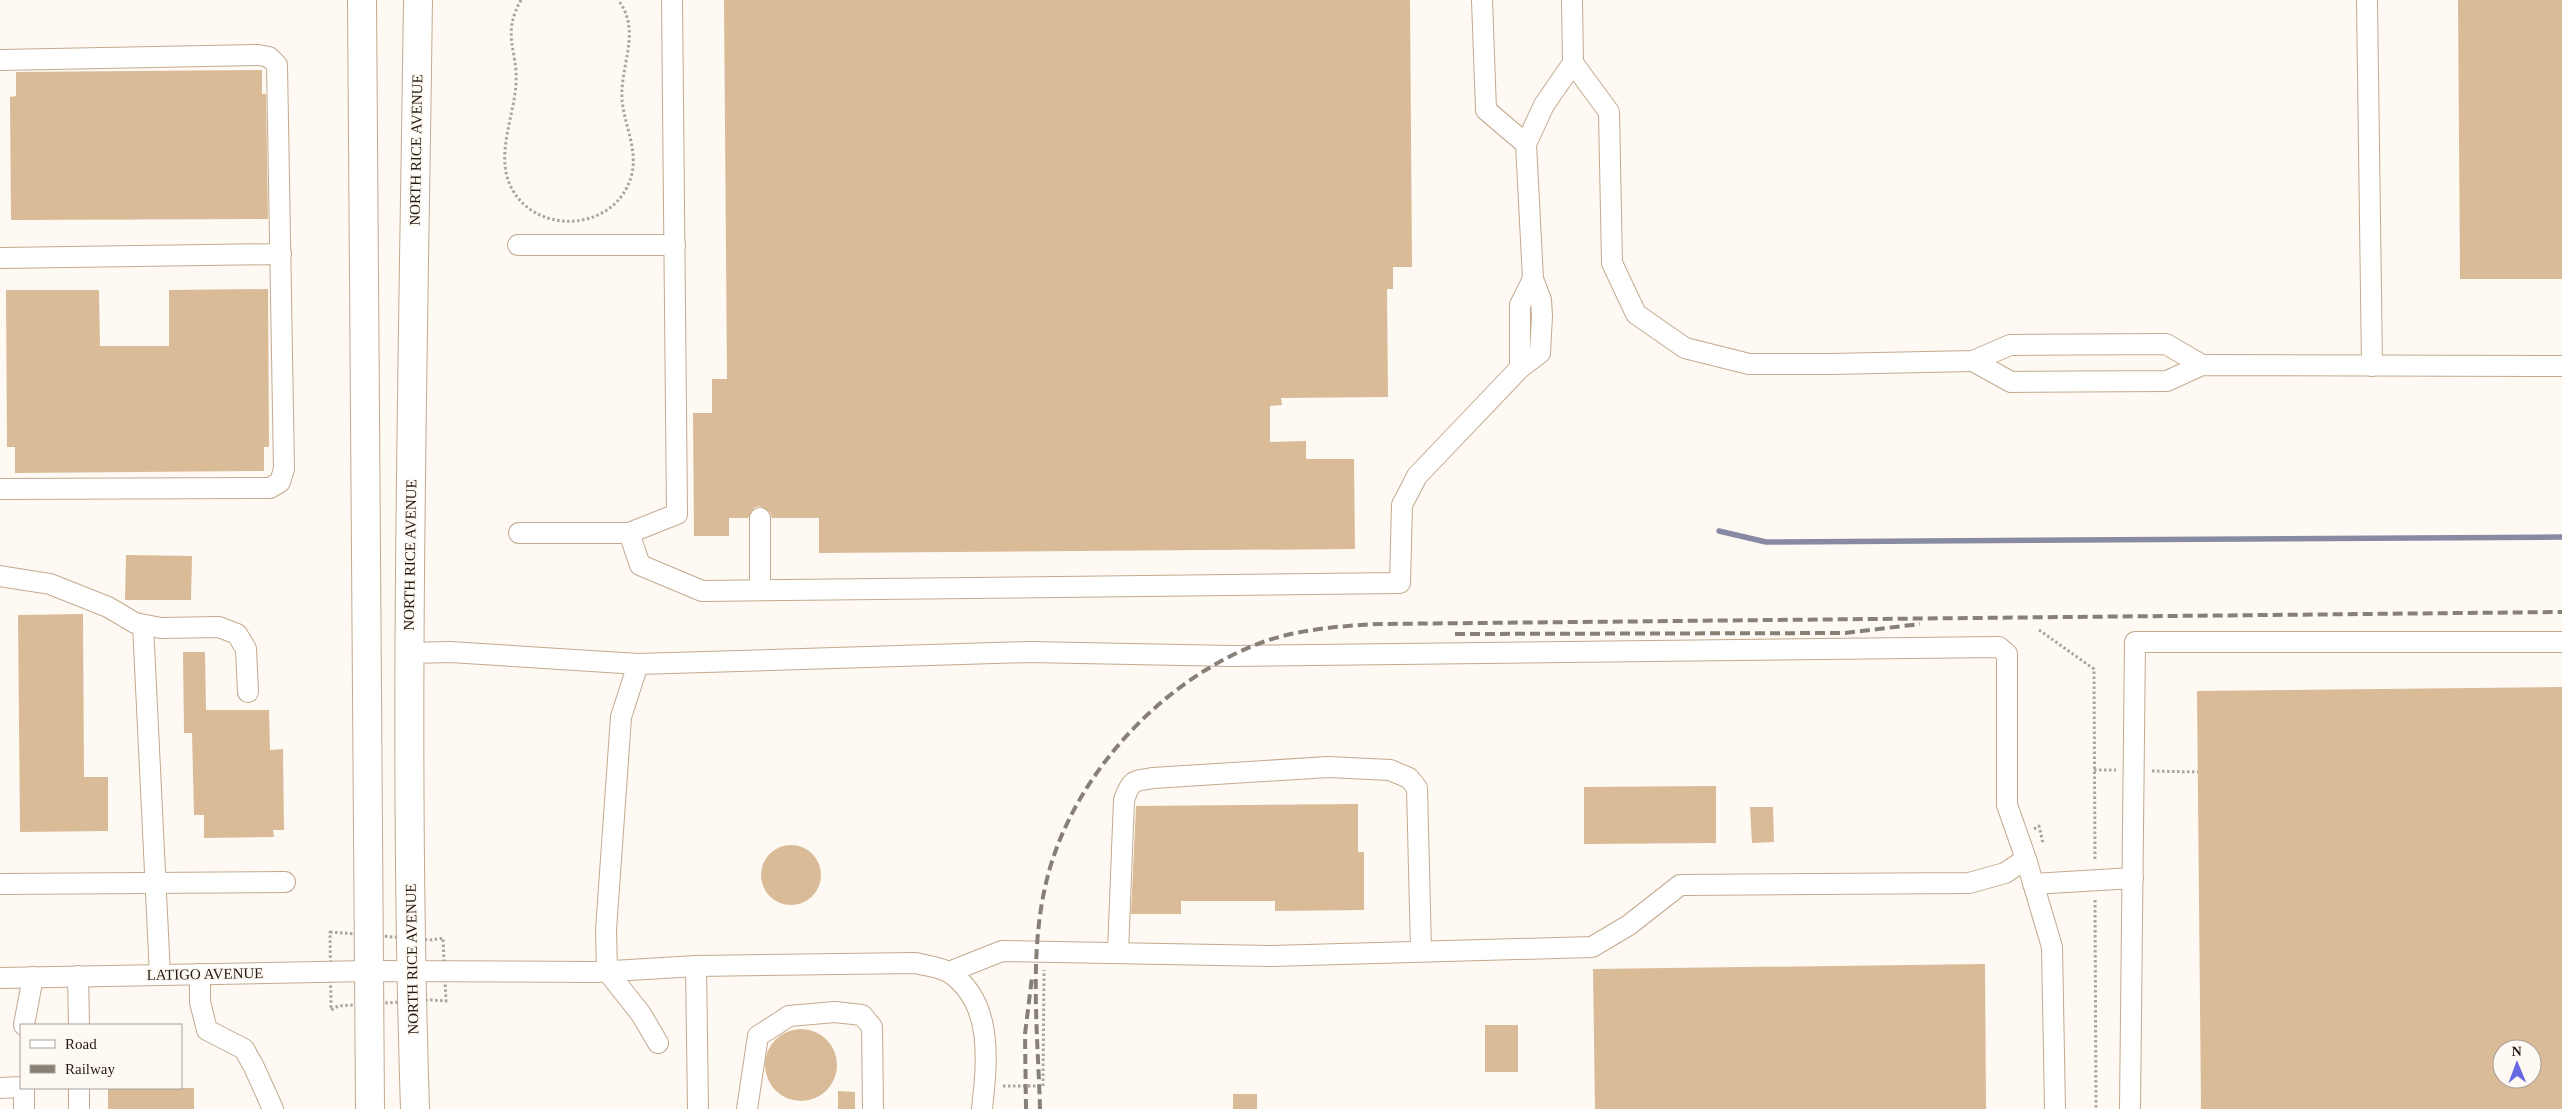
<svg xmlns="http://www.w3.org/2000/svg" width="2562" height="1109" viewBox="0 0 2562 1109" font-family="'Times New Roman',serif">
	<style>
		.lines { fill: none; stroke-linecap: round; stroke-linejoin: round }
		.stream { stroke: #888aa3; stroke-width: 5.5 }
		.building { fill: #d9bb98; fill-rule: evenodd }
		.minor-casing { stroke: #c3aa8e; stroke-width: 22 }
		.highway-casing { stroke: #c3aa8e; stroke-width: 30 }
		.path { stroke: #aba59d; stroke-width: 3; stroke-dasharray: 2.5 2.5; stroke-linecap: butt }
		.minor { stroke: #fff; stroke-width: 20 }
		.highway { stroke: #fff; stroke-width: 28 }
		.rail { stroke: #878077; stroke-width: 4; stroke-dasharray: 10 5; stroke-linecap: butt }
		.labels { text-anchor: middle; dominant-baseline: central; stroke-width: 4; stroke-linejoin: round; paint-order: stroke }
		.street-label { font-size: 15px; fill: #241b10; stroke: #fef9f3 }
	</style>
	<rect width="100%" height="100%" fill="#fef9f3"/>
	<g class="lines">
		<!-- stream -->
		<polyline class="stream" points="1719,531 1766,542 2562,537"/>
	</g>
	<!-- building -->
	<g class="building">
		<polygon points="724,0 1410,0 1412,267 1393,267 1393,289 1387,289 1388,397 1281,398 1282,405 1270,406 1270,442 1306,441 1306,459 1354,459 1355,549 819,553 819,518 772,518 770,512 760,506 754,508 748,518 729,518 729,536 694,536 693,413 712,413 712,379 727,379"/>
		<polygon points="2458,0 2562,0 2562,279 2460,279"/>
		<polygon points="262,70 262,94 266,94 268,219 11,220 10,97 16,96 16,72"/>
		<polygon points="268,289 269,447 264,447 264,471 15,473 15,447 7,447 6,290 99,290 100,346 169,346 169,290"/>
		<polygon points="126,555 192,556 191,600 125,600"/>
		<polygon points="83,614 84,777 108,777 108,831 20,832 18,615"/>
		<polygon points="183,652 205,652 206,710 269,710 270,750 283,749 284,830 273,830 274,837 204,838 204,815 194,815 192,733 184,733"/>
		<path d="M2562,687v422h-361l-4,-418zM2502,1049h30v30h-30z"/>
		<polygon points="1716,786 1716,843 1584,844 1584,787"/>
		<polygon points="1358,804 1358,852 1364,852 1364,910 1275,911 1275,901 1181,901 1181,914 1131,914 1136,806"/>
		<polygon points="1750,807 1773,807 1774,842 1752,843"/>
		<circle cx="791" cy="875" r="30"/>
		<polygon points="1985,964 1986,1109 1595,1109 1593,969"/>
		<rect x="1485" y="1025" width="33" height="47"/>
		<circle cx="801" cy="1065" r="36"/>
		<rect x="108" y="1088" width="86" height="21"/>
		<polygon points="838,1091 855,1092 855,1109 838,1109"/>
		<rect x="1233" y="1094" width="24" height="15"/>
	</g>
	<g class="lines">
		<defs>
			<g id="minor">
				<polyline points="672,0 677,514 629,533 640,565 702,591 1400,583 1402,505 1417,476 1520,368 1540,353 1542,316 1541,300 1533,279 1526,144 1486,110 1482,0"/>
				<polyline points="1572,0 1573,63"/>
				<polyline points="2367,0 2372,366"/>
				<polyline points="0,60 258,55 269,57 277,65 284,469 280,482 270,488 0,489"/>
				<polyline points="1573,63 1609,112 1612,263 1636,314 1685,348 1749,364 1830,364 1973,361 2010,345 2166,344 2202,365"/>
				<polyline points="1526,144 1544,105 1573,63"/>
				<polyline points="518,245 675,245"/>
				<polyline points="0,258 281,254"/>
				<polyline points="1973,361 2011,382 2167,381 2202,365 2562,366"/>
				<polyline points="1520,368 1520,305 1533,279"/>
				<polyline points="519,533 629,533"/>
				<polyline points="0,576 50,584 108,607 135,623 161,628 219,627 237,634 246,649 248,692"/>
				<polyline points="760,590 760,518"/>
				<polyline points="143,625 160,975"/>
				<polyline points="409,653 450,652 638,664 1030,652 1232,656 1999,647 2007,654 2007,805 2026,859 2005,873 1969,883 1680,885 1629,925 1592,947 1271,956 1002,951 949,972"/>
				<polyline points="638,664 621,717 606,930 607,971 641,1014 658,1043"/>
				<polyline points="2026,859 2052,947 2055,1109"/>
				<polyline points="0,884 285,882"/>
				<polyline points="2033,884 2133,878"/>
				<path d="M1118,952l6,-152c7,-20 9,-19 29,-22l175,-11 62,3 19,8 8,10 4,162"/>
				<polyline points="696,966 698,1109"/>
				<polyline points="200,974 200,1002 207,1030 244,1049 254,1067 273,1109"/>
				<polyline points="78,976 79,1025"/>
				<path d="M0,978l370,-7 226,1 100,-6 220,-3c10,3 25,4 34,10 44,30 37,90 32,136"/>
				<polyline points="24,1025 33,977"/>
				<polyline points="0,1088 21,1087"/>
				<polyline points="24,1088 24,1109"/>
				<polyline points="79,1109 79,1088"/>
				<polyline points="747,1109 758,1036 789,1016 835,1012 862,1015 872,1027 873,1109"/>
				<polyline points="2130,1109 2135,642 2562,642"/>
			</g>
			<g id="highway">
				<polyline points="362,0 370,1109"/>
				<path d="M415,1109c-12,-370 -2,-739 3,-1109"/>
			</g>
		</defs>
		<!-- minor casing -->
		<use href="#minor" class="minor-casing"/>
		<!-- highway casing -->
		<use href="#highway" class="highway-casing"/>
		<!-- path -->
		<g class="path">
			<path d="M521,0c-20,36 -3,49 -5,84 -2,32 -20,70 -6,101 24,52 105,47 121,-8 8,-26 -7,-52 -9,-78 -2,-34 20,-69 -4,-99"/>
			<polyline points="2039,630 2094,669 2095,861"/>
			<polyline points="2094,770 2116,770"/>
			<polyline points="2152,771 2198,772"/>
			<polyline points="2034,829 2039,826 2043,843"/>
			<polyline points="2095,900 2096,1109"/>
			<polygon points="330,932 432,940 443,938 446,1001 432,1000 338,1006 331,1010"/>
			<polyline points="1003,1086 1043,1086 1044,970"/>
		</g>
		<!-- minor -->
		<use href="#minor" class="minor"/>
		<!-- highway -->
		<use href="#highway" class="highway"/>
		<!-- rail -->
		<g class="rail">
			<polyline points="1455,634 1845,633 1920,624"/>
			<polyline points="1026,1109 1025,1034 1032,977"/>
			<path d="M1040,1109c-2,-76 -12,-159 8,-234 27,-102 116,-197 215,-233 37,-13 77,-16 116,-18l1183,-12"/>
		</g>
	</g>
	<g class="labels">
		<!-- street labels -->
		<g class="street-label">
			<text transform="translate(416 150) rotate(-89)">NORTH RICE AVENUE</text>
			<text transform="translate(410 555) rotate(-89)">NORTH RICE AVENUE</text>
			<text transform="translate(412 959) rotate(-91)">NORTH RICE AVENUE</text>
			<text transform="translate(205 974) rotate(-1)">LATIGO AVENUE</text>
		</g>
	</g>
	<!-- legend -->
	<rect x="20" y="1024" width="162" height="65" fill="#fef9f3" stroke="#a7a098"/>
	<rect x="30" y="1040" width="25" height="8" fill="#ffffff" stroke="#a7a098"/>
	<text x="65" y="1049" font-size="15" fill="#241b10">Road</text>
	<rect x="30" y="1065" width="25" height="8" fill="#878077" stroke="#a7a098"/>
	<text x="65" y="1074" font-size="15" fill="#241b10">Railway</text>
	<!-- north arrow -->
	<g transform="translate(2517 1064) rotate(359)"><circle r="24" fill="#fef9f3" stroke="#a7a098"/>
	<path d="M0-4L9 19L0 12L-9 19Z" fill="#6769e2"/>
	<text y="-8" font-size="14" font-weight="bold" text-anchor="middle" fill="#241b10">N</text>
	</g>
</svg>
